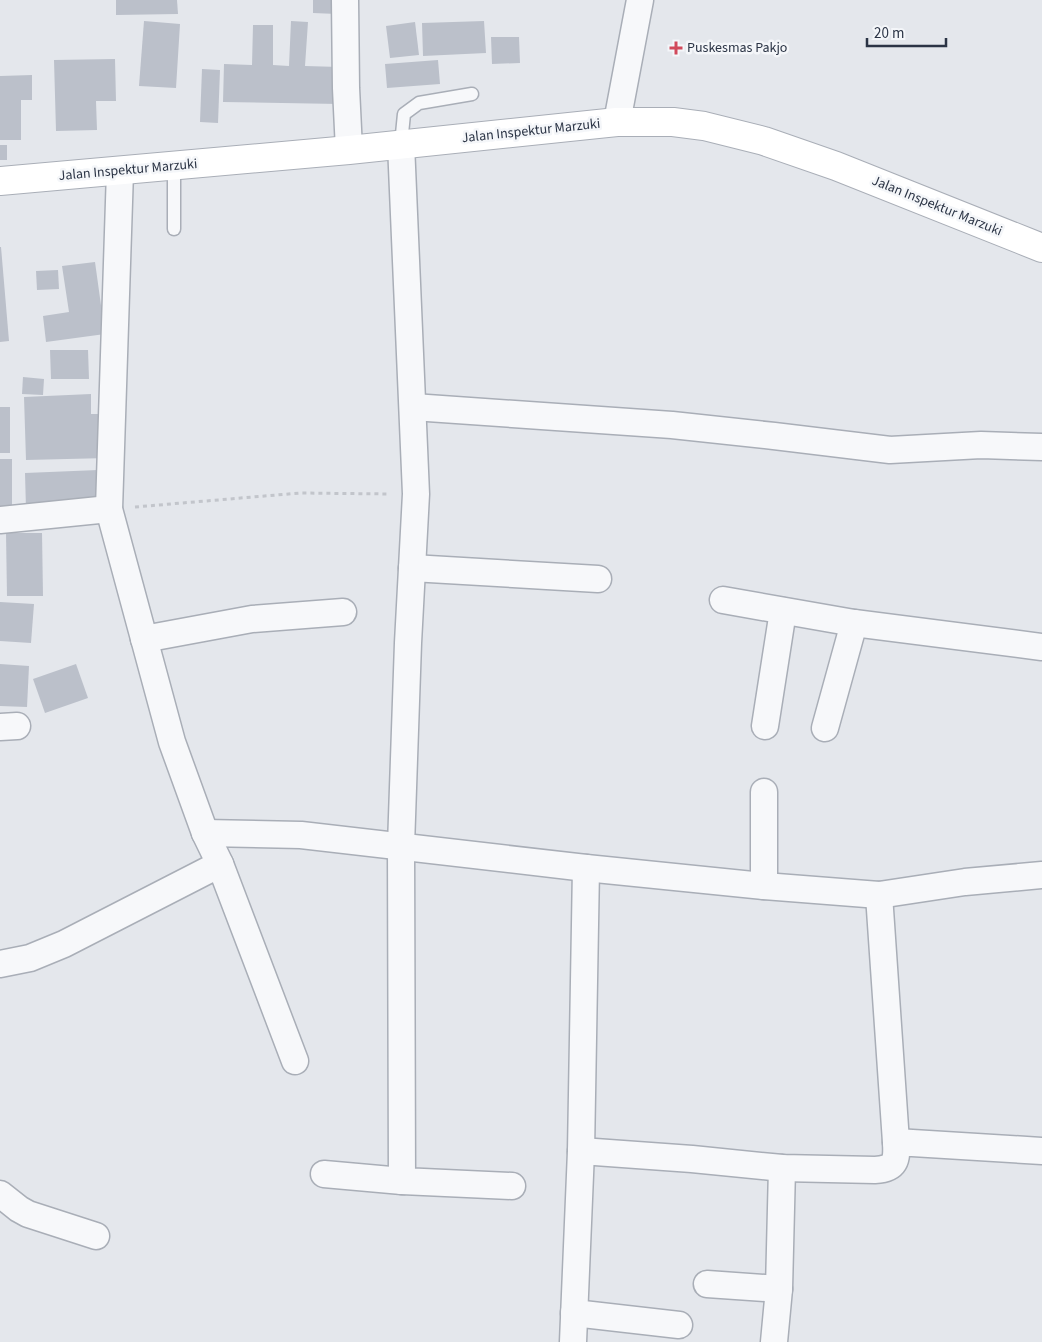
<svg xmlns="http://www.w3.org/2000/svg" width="1042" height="1342" viewBox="0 0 1042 1342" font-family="'Source Sans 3',sans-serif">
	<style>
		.building { fill: #bbc0ca }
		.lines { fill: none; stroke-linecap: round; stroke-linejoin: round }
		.lane-casing { stroke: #a9aeb7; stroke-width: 15 }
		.street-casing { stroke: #a9aeb7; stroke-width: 29 }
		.secondary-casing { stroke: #a9aeb7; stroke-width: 30 }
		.path { stroke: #c2c5cb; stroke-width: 3; stroke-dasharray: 4 4; stroke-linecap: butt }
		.lane { stroke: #f7f8fa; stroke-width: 12 }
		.street { stroke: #f7f8fa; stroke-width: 26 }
		.secondary { stroke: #fff; stroke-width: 28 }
		.poi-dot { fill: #d1495b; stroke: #f4f6f9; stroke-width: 2 }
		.labels { text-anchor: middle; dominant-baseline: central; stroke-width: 5; stroke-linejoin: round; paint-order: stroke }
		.poi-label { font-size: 14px; fill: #2b3445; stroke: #f4f6f9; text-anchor: start }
		.street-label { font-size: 14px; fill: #2b3445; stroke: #f4f6f9 }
	</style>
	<rect width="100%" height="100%" fill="#e4e7ec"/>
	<!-- building -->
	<g class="building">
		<polygon points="116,0 177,0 178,14 116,15"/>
		<polygon points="313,0 337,0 337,14 313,13"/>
		<polygon points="144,21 180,24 176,88 139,86"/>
		<polygon points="291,21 308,22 305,66 340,67 339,104 223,102 224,64 252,65 253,25 273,25 273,65 289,66"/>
		<polygon points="484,21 486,53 423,56 422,23"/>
		<polygon points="415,22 419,55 390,58 386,26"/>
		<polygon points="491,37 519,37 520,63 492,64"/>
		<polygon points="115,59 116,101 96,101 97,130 56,131 54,60"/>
		<polygon points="438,60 440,84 387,88 385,64"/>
		<polygon points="202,69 220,70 218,123 200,122"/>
		<polygon points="32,75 32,100 21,100 21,140 0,140 0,76"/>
		<rect x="0" y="145" width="7" height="15"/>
		<polygon points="0,247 1,247 9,341 0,342"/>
		<polygon points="95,262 105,334 46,342 43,316 69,312 62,266"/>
		<polygon points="58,270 59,289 37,290 36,271"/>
		<polygon points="50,350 88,350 89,379 51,379"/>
		<polygon points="23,377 44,379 43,395 22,394"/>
		<polygon points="91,394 91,414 101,414 108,458 26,460 24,397"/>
		<rect x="0" y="407" width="10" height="46"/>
		<rect x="0" y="459" width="12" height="53"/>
		<polygon points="98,470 100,505 26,509 25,473"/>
		<polygon points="6,533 42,533 43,596 7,596"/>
		<polygon points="0,602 34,604 31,643 0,641"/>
		<polygon points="0,664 29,666 27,707 0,706"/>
		<polygon points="76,664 88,698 45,713 33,679"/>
	</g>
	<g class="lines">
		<defs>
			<g id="lane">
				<polyline points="401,144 404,114 419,103 472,94"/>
				<polyline points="174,166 174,229"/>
			</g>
			<g id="street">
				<polyline points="345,0 346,88 349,150"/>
				<polyline points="617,122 640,0"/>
				<polyline points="401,144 416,494 408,643 401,846 402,1181 512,1186"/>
				<polyline points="120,171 109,509 172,742 205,833 220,864 295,1061"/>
				<polyline points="413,407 672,425 774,436 890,450 981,445 1042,447"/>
				<polyline points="0,520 109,509"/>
				<polyline points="412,568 598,579"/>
				<polyline points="723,600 854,623 1042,647"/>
				<polyline points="144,639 252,619 343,612"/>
				<polyline points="765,726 783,611"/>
				<polyline points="0,727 17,726"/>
				<polyline points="825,728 854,623"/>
				<polyline points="205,833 301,835 586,868 764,886 879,895 965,882 1042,875"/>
				<polyline points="764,886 764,792"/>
				<polyline points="879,895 896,1142"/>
				<polyline points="0,964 30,958 64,944 220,864"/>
				<path d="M581,1151l111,8 90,9 93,2c21,-1 22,-10 21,-28l146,9"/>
				<polyline points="324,1174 402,1181"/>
				<polyline points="0,1194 19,1209 28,1214 96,1236"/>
				<polyline points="707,1284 779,1289"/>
				<polyline points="574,1313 679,1325"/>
				<polyline points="573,1342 581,1151 586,868"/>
				<polyline points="774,1342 779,1289 782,1168"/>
			</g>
			<polyline id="secondary" points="0,181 349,150 617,122 673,122 704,126 764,141 836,166 1042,248"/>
		</defs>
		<!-- lane casing -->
		<use href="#lane" class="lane-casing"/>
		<!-- street casing -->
		<use href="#street" class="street-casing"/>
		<!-- secondary casing -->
		<use href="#secondary" class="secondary-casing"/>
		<!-- path -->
		<polyline class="path" points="135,507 300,493 390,494"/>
		<!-- lane -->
		<use href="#lane" class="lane"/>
		<!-- street -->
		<use href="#street" class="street"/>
		<!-- secondary -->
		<use href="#secondary" class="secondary"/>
	</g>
	<!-- markers -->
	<path class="poi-dot" d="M673.5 40.5h5v5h5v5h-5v5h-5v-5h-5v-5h5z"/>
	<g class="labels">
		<!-- poi labels -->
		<g class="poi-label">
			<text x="687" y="48">Puskesmas Pakjo</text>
		</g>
		<!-- street labels -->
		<g class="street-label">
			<text transform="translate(531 131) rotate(-6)">Jalan Inspektur Marzuki</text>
			<text transform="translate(128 170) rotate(-5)">Jalan Inspektur Marzuki</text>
			<text transform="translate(937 206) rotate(22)">Jalan Inspektur Marzuki</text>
		</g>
	</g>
	<!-- scale -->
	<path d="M867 38v8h79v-8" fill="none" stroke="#2b3445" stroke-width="2.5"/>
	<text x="874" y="38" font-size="15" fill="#2b3445" stroke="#f4f6f9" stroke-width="4" paint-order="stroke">20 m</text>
</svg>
